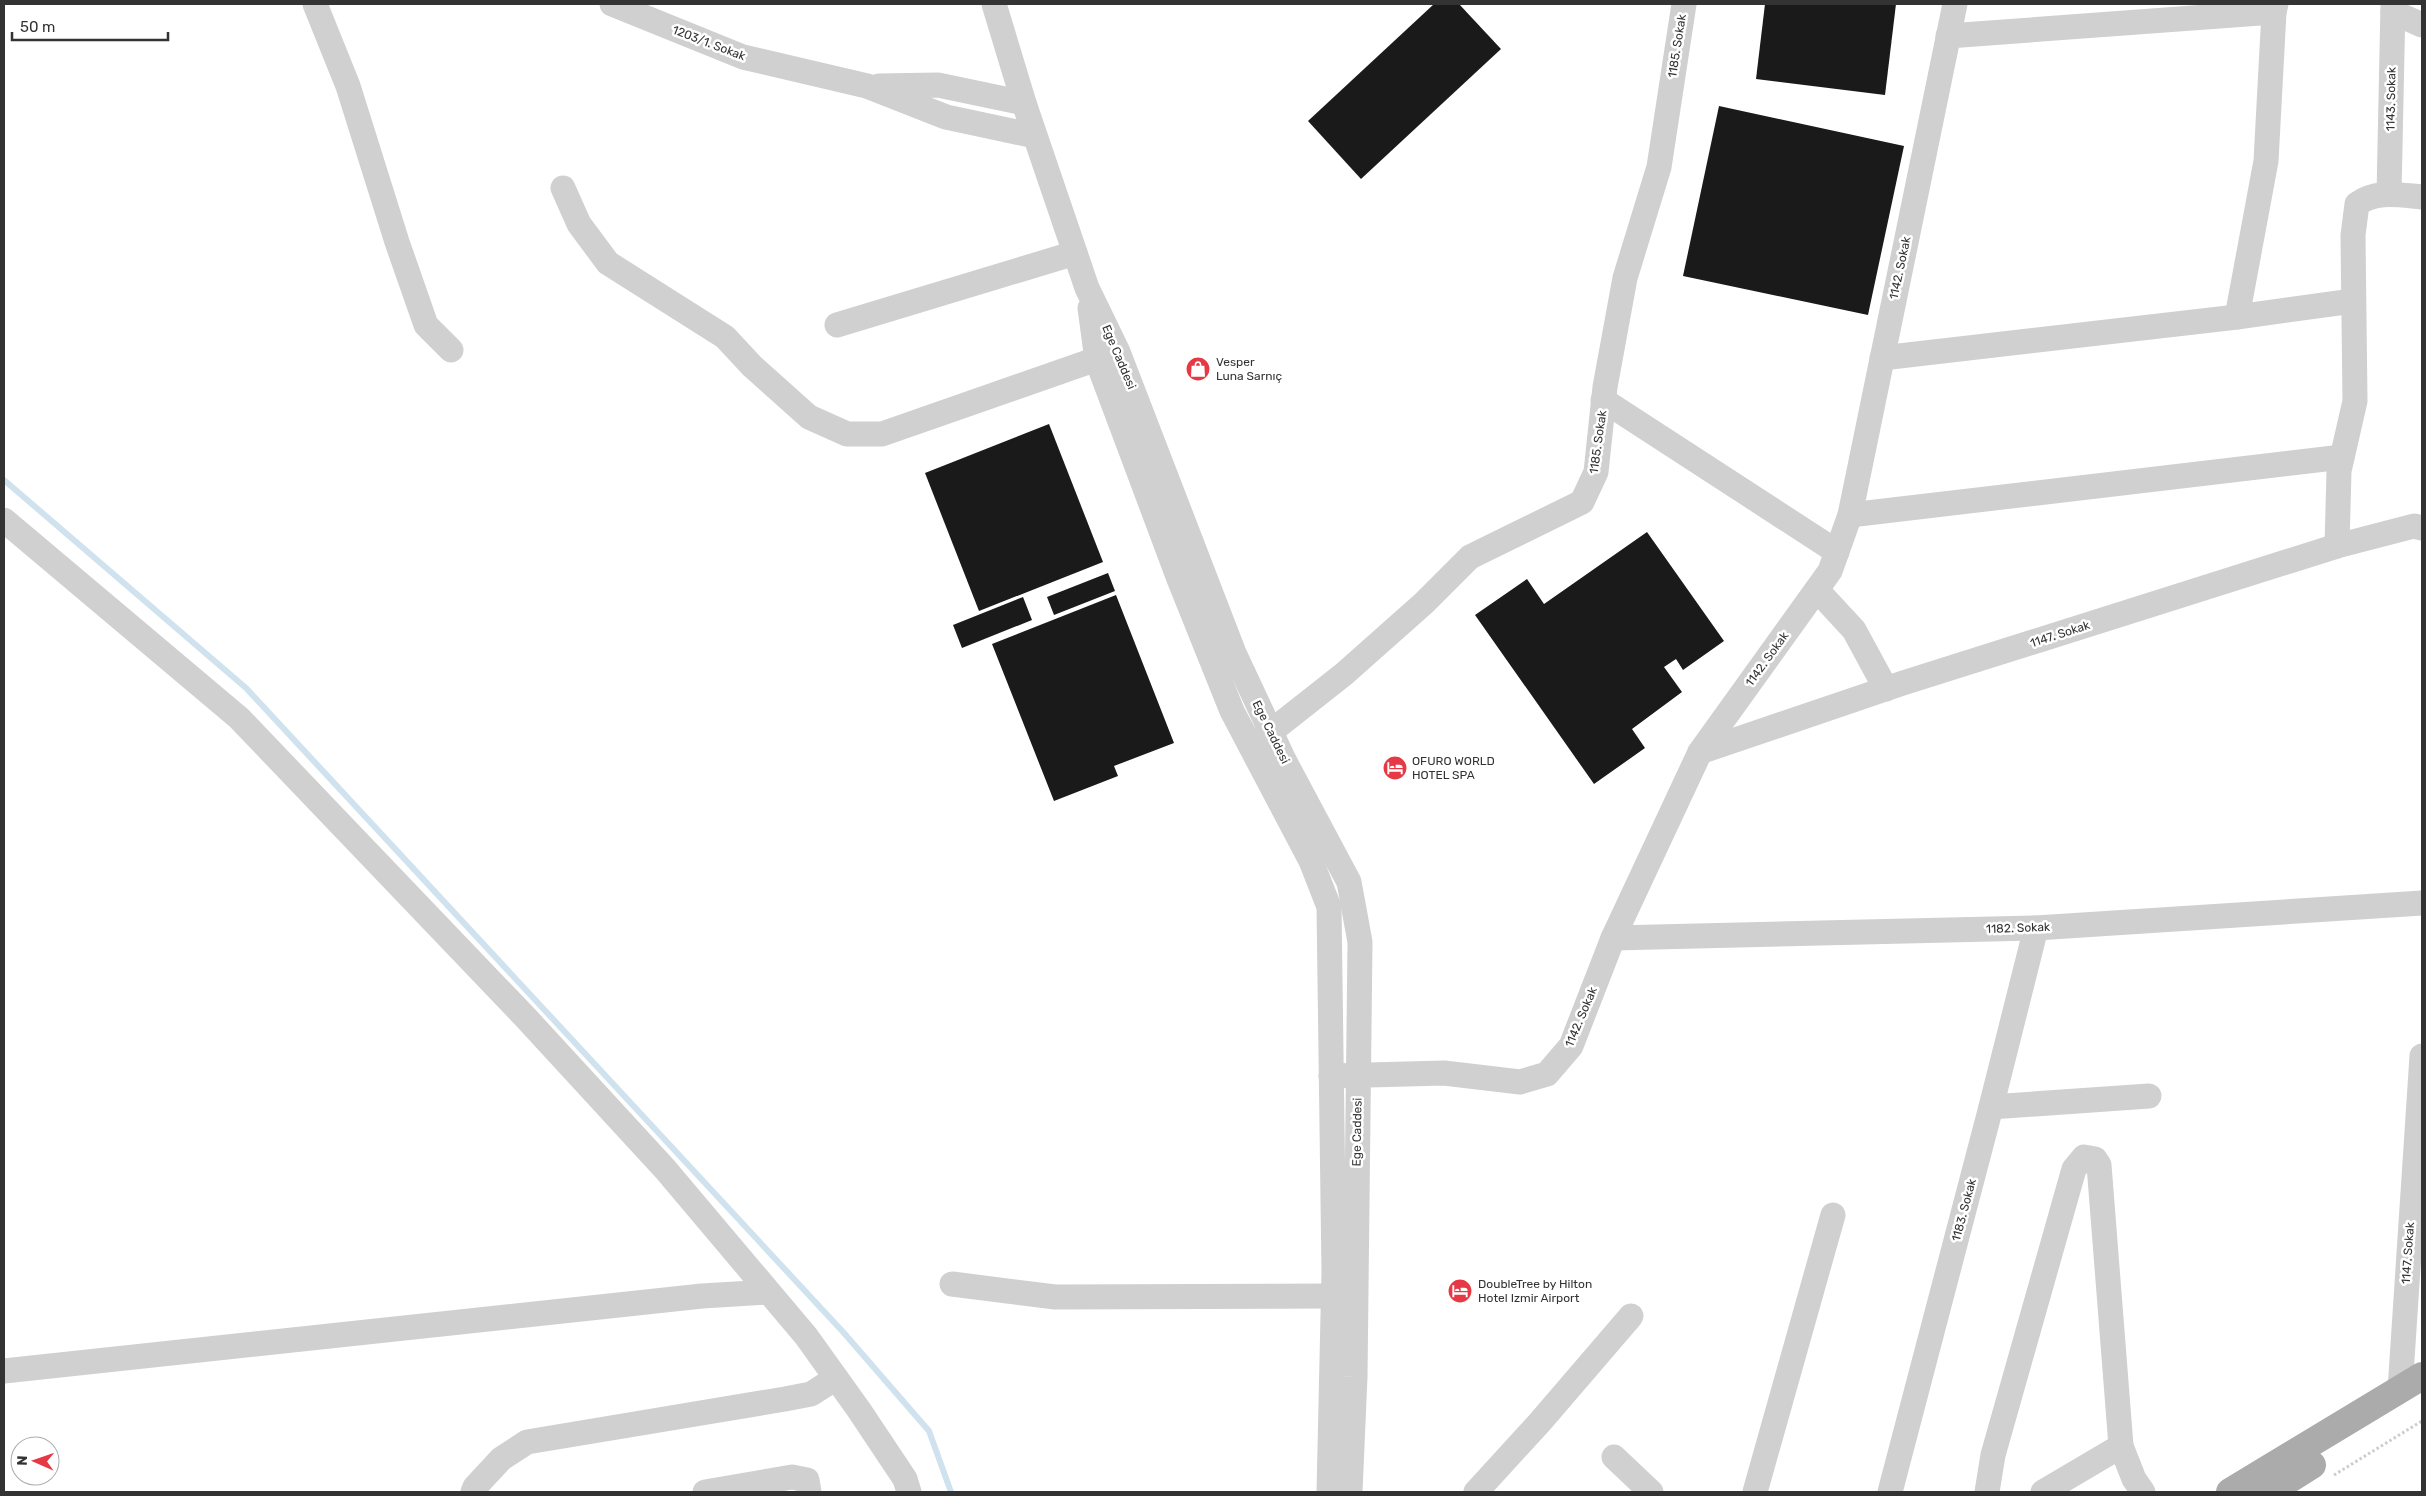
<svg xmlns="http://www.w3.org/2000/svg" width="2426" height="1496" viewBox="0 0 2426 1496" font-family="Rubik,sans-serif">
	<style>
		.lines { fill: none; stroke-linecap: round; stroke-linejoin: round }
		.stream { stroke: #cfe2ee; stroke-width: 6 }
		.building { fill: #1a1a1a }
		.path { stroke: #cdcdcd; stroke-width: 3; stroke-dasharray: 2.5 2.5; stroke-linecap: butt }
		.minor { stroke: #d0d0d0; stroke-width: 25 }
		.major { stroke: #ababab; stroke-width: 28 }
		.labels { text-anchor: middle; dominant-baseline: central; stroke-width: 5; stroke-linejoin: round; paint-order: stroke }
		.street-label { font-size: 12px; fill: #333; stroke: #fff }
		.poi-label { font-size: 12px; fill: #333; stroke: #fff; text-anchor: start }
	</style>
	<rect width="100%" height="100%" fill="#fff"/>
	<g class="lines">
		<!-- stream -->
		<polyline class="stream" points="4,480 246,688 844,1333 929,1431 951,1492"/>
	</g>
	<!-- building -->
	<g class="building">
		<polygon points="1434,4 1459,4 1501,49 1361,179 1308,121"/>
		<polygon points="1765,4 1896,4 1885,95 1756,79"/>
		<polygon points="1719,106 1904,146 1868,315 1683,276"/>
		<polygon points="1049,424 1103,562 979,611 925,473"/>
		<polygon points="1647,532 1724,641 1683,670 1676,659 1664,667 1682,692 1632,729 1645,748 1594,784 1475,615 1527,579 1544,604"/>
		<polygon points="1108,573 1115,591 1054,615 1047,597"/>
		<polygon points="1116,595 1174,743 1114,766 1118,776 1054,801 992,644"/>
		<polygon points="1023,597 1032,620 962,648 953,625"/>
	</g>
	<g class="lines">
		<!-- path -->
		<polyline class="path" points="2334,1475 2422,1421"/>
		<!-- minor -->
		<g class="minor">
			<polyline points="315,4 348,86 397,242 426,325 451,350"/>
			<polyline points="612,4 743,57 867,86 946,117 1035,136"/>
			<polyline points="994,4 1024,103 1087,288 1118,352 1234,653 1284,760 1349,882 1360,942 1355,1377 1350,1492"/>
			<polyline points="2393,12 2422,25"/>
			<polyline points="1948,36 2274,12 2276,4"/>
			<polyline points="879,86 938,85 1024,103"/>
			<polyline points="563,188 579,224 608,263 725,337 752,366 809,417 847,434 882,434 1111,354"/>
			<polyline points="2389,194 2393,4"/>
			<polyline points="1090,308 1097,360 1179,579 1232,711 1311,861 1329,907 1334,1272 1329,1492"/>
			<polyline points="2237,317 2266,161 2274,12"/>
			<polyline points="837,325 1075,253"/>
			<polyline points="1882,358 2237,317 2353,301"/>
			<polyline points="1603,400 1837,552"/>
			<polyline points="1850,515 2342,457"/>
			<polyline points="4,520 239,718 527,1019 665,1169 806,1336 859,1410 905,1479 909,1492"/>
			<path d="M2337,546l2,-75 16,-70 -2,-166 4,-31c19,-14 42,-9 65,-7"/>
			<polyline points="1817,590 1854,630 1886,689"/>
			<polyline points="1259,741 1344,674 1424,603 1470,557 1582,502 1596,472 1605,387 1625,278 1659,167 1684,4"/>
			<polyline points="1700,752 1903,683 2337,546 2414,526 2422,528"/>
			<polyline points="1613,938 2036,928 2422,903"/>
			<polyline points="1331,1076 1444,1073 1520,1082 1547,1074 1571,1046 1613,938 1700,752 1830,571 1850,515 1955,4"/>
			<polyline points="1991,1107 2149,1096"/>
			<polyline points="952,1284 1055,1297 1333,1296"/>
			<polyline points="4,1371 702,1296 767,1292"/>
			<polyline points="2400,1390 2422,1056"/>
			<polyline points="1614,1457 1651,1492"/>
			<polyline points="473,1492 475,1487 501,1459 527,1442 785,1399 811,1394 836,1378"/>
			<polyline points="705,1492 792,1477 807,1480 809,1492"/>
			<polyline points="1476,1492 1540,1422 1631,1316"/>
			<polyline points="1755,1492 1833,1215"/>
			<polyline points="1890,1492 1991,1107 2036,928"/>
			<polyline points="1987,1492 1993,1455 2074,1169 2084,1157 2095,1159 2099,1165 2121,1446 2134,1479 2143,1492"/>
			<polyline points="2043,1492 2121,1446"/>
		</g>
		<!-- major -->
		<g class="major">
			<polyline points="2230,1492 2422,1376"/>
			<polyline points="2269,1492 2312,1465"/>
		</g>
	</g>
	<!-- icons -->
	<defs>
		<symbol id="shop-disc" viewBox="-11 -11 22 22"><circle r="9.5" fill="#e63946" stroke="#fff"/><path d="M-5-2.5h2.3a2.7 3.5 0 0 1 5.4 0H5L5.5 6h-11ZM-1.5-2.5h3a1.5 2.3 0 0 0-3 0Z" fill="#fff"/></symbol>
		<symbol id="hotel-disc" viewBox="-11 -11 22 22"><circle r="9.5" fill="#e63946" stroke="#fff"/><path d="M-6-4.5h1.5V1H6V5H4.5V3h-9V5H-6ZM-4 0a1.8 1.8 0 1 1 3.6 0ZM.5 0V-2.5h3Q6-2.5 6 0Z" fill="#fff"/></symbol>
	</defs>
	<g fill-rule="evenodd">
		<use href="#shop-disc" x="1184" y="355" width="28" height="28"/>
		<use href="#hotel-disc" x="1381" y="754" width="28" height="28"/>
		<use href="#hotel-disc" x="1446" y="1277" width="28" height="28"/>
	</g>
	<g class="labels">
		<!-- street labels -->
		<g class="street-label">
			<text transform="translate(709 43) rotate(21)">1203/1. Sokak</text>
			<text transform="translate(1677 46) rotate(-81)">1185. Sokak</text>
			<text transform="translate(2391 99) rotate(-89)">1143. Sokak</text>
			<text transform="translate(1900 268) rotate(-78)">1142. Sokak</text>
			<text transform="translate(1119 357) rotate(67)">Ege Caddesi</text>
			<text transform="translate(1598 442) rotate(-82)">1185. Sokak</text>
			<text transform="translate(2060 634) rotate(-18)">1147. Sokak</text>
			<text transform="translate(1767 659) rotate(-54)">1142. Sokak</text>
			<text transform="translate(1271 732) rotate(64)">Ege Caddesi</text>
			<text transform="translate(2018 928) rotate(-2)">1182. Sokak</text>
			<text transform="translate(1581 1017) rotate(-67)">1142. Sokak</text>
			<text transform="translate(1357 1132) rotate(-89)">Ege Caddesi</text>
			<text transform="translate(1964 1210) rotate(-75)">1183. Sokak</text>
			<text transform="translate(2408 1253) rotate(-86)">1147. Sokak</text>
		</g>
		<!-- poi labels -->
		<g class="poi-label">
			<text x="1216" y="362">Vesper<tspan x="1216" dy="14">Luna Sarnıç</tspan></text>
			<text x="1412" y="761">OFURO WORLD<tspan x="1412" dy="14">HOTEL SPA</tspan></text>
			<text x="1478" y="1284">DoubleTree by Hilton<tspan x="1478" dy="14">Hotel Izmir Airport</tspan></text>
		</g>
	</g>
	<!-- border -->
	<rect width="2426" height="1496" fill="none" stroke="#333333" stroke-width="10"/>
	<!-- north arrow -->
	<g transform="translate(35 1461) rotate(272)"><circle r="24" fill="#ffffff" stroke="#adadad"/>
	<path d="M0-4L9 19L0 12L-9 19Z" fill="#e63946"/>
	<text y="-8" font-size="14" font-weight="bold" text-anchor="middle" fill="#333333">N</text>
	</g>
	<!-- scale -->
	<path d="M12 32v8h156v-8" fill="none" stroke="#333333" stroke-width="2.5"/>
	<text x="20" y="32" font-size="15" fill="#333333" stroke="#ffffff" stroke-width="4" paint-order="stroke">50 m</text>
</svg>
